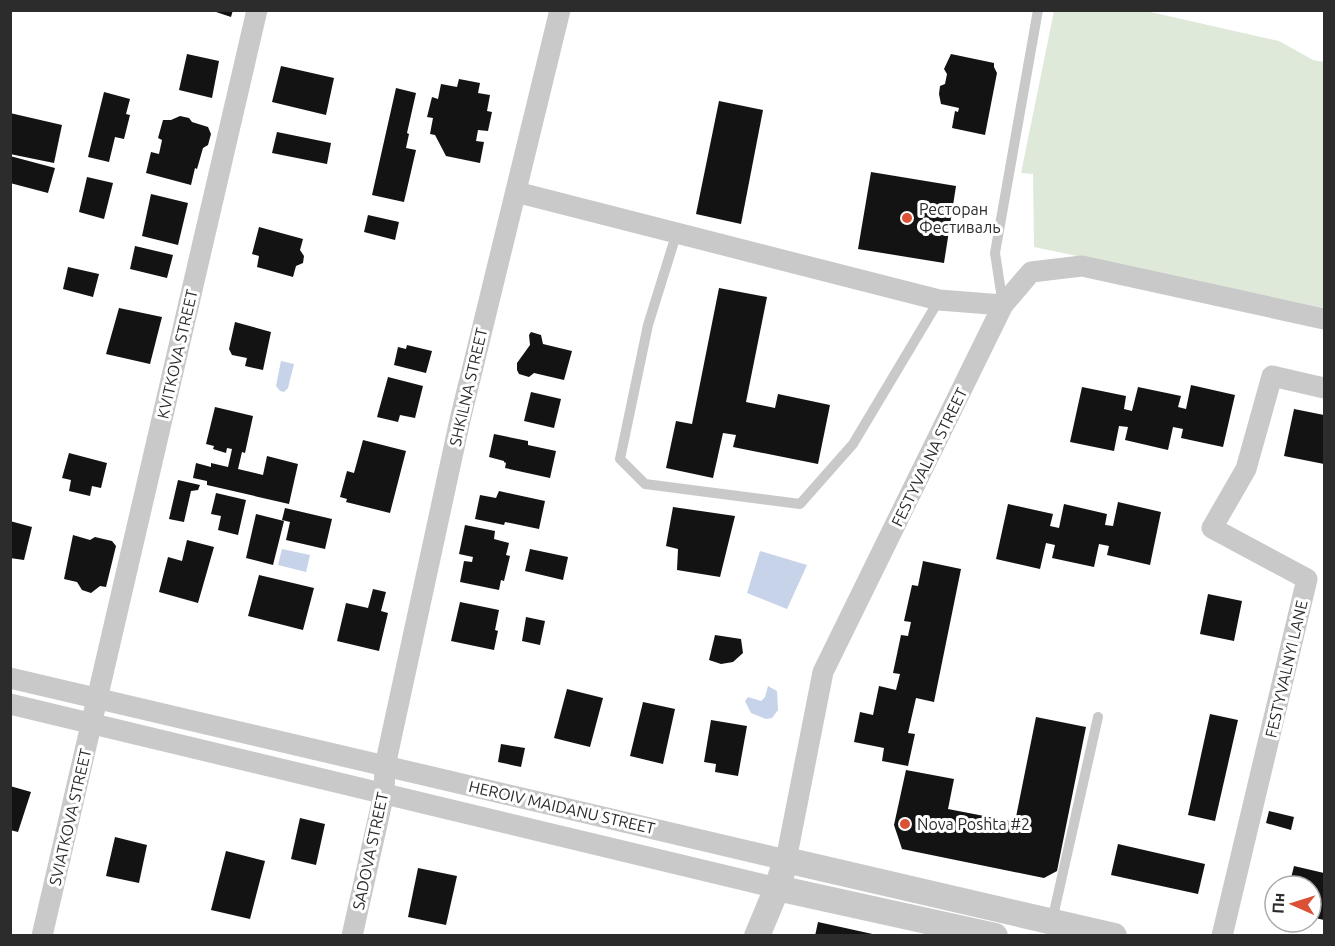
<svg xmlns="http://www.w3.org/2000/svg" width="1335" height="946" viewBox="0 0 1335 946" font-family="Ubuntu,sans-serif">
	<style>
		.green { fill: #dfe9da }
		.water { fill: #c7d3e9 }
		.building { fill: #131313 }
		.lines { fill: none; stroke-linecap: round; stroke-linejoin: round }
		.service { stroke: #c9c9c9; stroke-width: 10 }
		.minor { stroke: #c9c9c9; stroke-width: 21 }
		.tertiary { stroke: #c9c9c9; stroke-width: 26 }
		.poi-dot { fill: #db5136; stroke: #fff; stroke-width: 2 }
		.labels { text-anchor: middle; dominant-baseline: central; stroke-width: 6; stroke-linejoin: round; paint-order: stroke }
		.poi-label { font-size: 16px; fill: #2c2c2c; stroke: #fff; text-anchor: start }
		.street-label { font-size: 16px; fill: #2c2c2c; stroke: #fff }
	</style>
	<rect width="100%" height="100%" fill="#fff"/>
	<!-- green -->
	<polygon class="green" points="1054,11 1146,11 1279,41 1313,60 1324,62 1324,308 1034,247 1033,174 1021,173"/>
	<!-- water -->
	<g class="water">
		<polygon points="281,361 294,364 288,388 284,392 280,391 276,386"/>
		<polygon points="282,549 310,555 306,572 278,565"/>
		<polygon points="760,551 807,565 787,609 747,593"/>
		<polygon points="768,686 777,691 778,710 772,718 766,719 751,713 745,701 748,697 761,701 765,697"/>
	</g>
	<!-- building -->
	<g class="building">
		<polygon points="210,10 233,10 231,17"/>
		<polygon points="187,54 219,61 212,98 179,90"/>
		<polygon points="951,54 994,63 994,67 997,73 985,135 952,128 955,111 958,112 959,108 941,104 939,94 940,86 945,84 947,74 944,69"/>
		<polygon points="281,66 334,78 326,115 272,102"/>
		<polygon points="459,79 480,83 478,93 490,95 487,111 492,112 488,131 478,130 476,141 484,142 480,163 446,156 435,135 430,134 433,118 427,117 432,97 438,99 441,84 457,87"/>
		<polygon points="396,88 416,93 407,133 409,134 406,148 416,150 404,202 372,195"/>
		<polygon points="104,92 130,99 126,114 130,115 124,139 115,137 109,162 88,157"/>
		<polygon points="719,101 763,110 741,224 696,214"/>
		<polygon points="10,113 62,125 54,163 10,154"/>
		<polygon points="180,116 189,118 192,122 208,127 211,134 208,145 203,148 197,169 195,168 191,185 146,173 151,152 159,154 162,140 158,138 163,120 171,120"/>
		<polygon points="277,132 331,143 327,164 272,153"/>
		<polygon points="10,156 55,168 48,193 10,183"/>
		<polygon points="871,172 956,186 944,263 858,249"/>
		<polygon points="87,177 113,183 104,219 79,212"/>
		<polygon points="151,194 188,203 178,245 142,236"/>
		<polygon points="368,215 399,222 395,240 364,232"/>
		<polygon points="259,227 303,239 300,250 304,256 303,263 296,266 293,277 257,267 259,256 252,254"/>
		<polygon points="135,246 173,255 167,278 130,269"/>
		<polygon points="68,267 99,274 93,297 63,289"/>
		<polygon points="719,288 767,297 746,402 775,408 778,394 830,405 818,464 733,447 736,435 723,433 713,478 666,468 676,421 692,424"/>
		<polygon points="119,308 162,317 150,364 106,354"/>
		<polygon points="235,322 271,332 263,370 245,366 247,358 232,355 229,349"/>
		<polygon points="531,332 541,335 543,344 572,351 564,380 534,373 529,377 519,374 517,370 517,363 530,345 529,335"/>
		<polygon points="407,345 432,351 426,373 394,365 398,347 406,349"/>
		<polygon points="388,377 423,386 415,418 400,415 398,422 377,417"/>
		<polygon points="1191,385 1235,395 1223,447 1181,438 1183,429 1173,427 1168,450 1125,440 1128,427 1119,426 1114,451 1070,442 1082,387 1126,396 1124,409 1132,411 1138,387 1181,396 1178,407 1186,409"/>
		<polygon points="531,392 561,399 554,428 524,421"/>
		<polygon points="215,407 253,416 245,453 242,452 238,469 263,475 267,456 298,464 289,504 207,485 207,481 193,478 196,463 211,467 211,463 228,467 232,449 227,448 226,453 213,449 214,446 206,444"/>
		<polygon points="1294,409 1324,415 1324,464 1284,456"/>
		<polygon points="494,434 528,441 528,445 556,451 550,478 505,468 506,463 504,462 504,461 489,457"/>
		<polygon points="363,440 406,451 390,513 346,502 347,499 340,497 347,471 354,473"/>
		<polygon points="69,453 107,463 101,488 92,486 90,496 69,491 71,480 62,478"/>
		<polygon points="178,480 200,485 198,490 191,491 184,522 169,519"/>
		<polygon points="499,491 545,501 539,529 505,522 504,525 475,519 480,495 496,498"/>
		<polygon points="216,493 246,500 238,535 218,530 221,516 211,514"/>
		<polygon points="1118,502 1161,512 1150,565 1107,555 1109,546 1099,544 1094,567 1052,558 1055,545 1046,543 1040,569 996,559 1008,504 1053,514 1050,526 1059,528 1064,504 1107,514 1105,525 1113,526"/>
		<polygon points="673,507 735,516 720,577 677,570 678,549 666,546"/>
		<polygon points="285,508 332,519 325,549 286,540 290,522 282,520"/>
		<polygon points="256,514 284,521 273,565 246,558"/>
		<polygon points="10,521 32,527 24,560 10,558"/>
		<polygon points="465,525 495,531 494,539 509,543 506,555 510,556 504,581 501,580 499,590 460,582 464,561 472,562 473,557 459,554"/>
		<polygon points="73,535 90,540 95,537 112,541 116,546 106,587 100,586 91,593 82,590 77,582 64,579"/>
		<polygon points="187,540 214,547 198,603 159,592 168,557 182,561"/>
		<polygon points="530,549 568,557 563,580 525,571"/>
		<polygon points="923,561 961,569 934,702 916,698 908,733 915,734 908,766 882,761 884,748 854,742 860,712 873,715 879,686 896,690 900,674 893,673 901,635 908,636 911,622 904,621 912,585 918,586"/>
		<polygon points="259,575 314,588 303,630 248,616"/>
		<polygon points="373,589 386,592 381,611 388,613 379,651 337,641 346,603 368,608"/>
		<polygon points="1208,594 1242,601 1234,641 1200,634"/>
		<polygon points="460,602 499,610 495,630 498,631 494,650 451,641"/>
		<polygon points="526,617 545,621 540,645 522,641"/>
		<polygon points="715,635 741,639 743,653 733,662 721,664 709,660"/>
		<polygon points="567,689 603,698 590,747 554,738"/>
		<polygon points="643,702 675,709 663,764 630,756"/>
		<polygon points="1210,714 1238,720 1215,821 1188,815"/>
		<polygon points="1036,717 1086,727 1057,871 1044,878 902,849 894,825 906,770 954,779 948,809 1015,822"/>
		<polygon points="711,720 747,726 738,776 715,772 716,764 704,762"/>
		<polygon points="501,744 525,748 521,767 498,762"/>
		<polygon points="10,786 31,792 18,832 10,830"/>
		<polygon points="1269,811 1294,817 1291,830 1266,823"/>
		<polygon points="300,818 325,824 316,865 291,859"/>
		<polygon points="115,837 147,845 139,883 106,876"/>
		<polygon points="1118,844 1205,864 1198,894 1111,875"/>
		<polygon points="226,851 265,861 250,919 211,910"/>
		<polygon points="1294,866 1324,873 1324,920 1311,917 1311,886 1289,886"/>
		<polygon points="418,868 457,876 446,925 408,917"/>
		<polygon points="818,922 877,935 877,936 815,936"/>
	</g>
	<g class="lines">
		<!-- service -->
		<g class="service">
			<polyline points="677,232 648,325 620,459 645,484 800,504 853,444 939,300"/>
			<polyline points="1003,305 995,253 1038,10"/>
			<polyline points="1052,921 1098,717"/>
		</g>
		<!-- minor -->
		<g class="minor">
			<polyline points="516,192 939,300 1003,305"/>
			<polyline points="10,678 786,860 823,672 1003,305 1031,272 1082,266 1324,319"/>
			<polyline points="10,704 777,888"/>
			<polyline points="42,936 257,10"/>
			<polyline points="352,936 384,793 385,766 460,420 560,10"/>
			<polyline points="1222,936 1307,579 1212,528 1246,469 1272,376 1324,388"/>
		</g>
		<!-- tertiary -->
		<g class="tertiary">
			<polyline points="777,888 995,936"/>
			<polyline points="757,936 777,888 786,860 1114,936"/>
		</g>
	</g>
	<!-- markers -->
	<g class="poi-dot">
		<circle cx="907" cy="218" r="6"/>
		<circle cx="905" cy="824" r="6"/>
	</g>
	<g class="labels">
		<!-- poi labels -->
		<g class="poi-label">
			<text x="919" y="209">Ресторан<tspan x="919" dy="18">Фестиваль</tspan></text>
			<text x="917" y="824">Nova Poshta #2</text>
		</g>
		<!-- street labels -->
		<g class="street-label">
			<text transform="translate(177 354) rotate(-77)">KVITKOVA STREET</text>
			<text transform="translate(468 387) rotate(-77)">SHKILNA STREET</text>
			<text transform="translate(929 457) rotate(-64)">FESTYVALNA STREET</text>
			<text transform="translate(1286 669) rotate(-77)">FESTYVALNYI LANE</text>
			<text transform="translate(562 807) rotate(13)">HEROIV MAIDANU STREET</text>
			<text transform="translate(70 817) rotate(-77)">SVIATKOVA STREET</text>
			<text transform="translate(370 851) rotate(-78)">SADOVA STREET</text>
		</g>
	</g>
	<!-- border -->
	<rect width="1335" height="946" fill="none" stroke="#2c2c2c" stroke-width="24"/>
	<!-- north arrow -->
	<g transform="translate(1293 904) rotate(273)"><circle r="28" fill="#ffffff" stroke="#ababab" stroke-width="1.5"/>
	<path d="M0-4.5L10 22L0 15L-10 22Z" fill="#db5136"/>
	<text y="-9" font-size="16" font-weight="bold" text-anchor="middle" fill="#2c2c2c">Пн</text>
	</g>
</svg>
